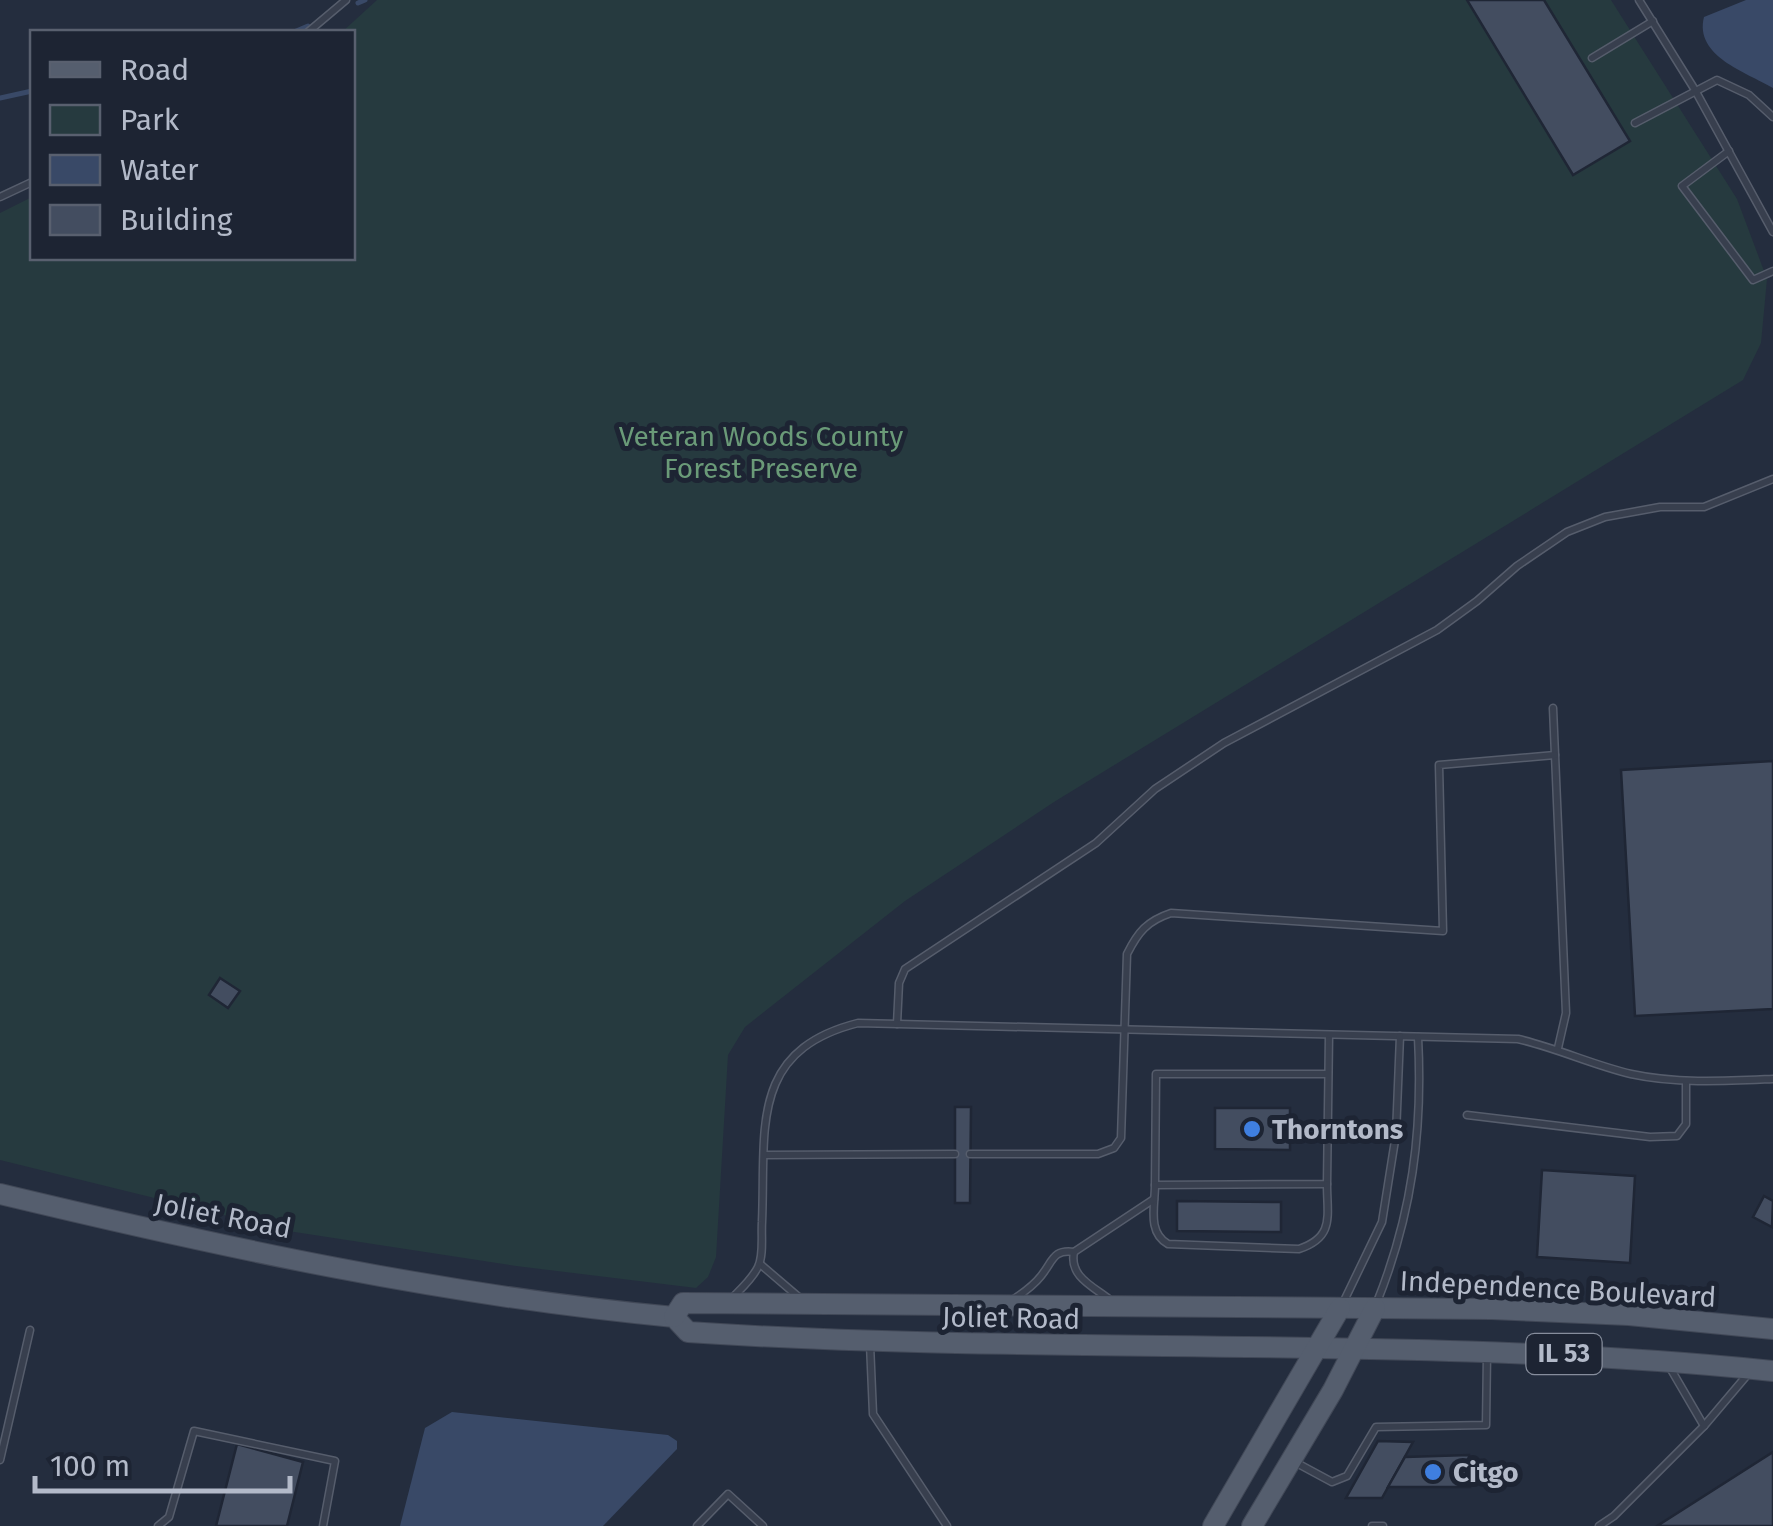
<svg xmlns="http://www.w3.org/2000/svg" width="1773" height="1526" viewBox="0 0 1773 1526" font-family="'Fira Sans',sans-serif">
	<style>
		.green { fill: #263a3f }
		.water { fill: #394967 }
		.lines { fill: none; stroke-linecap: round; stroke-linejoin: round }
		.stream { stroke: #394967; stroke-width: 5 }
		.building { fill: #434d60; stroke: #1f2635; stroke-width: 2.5 }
		.service-casing { stroke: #565d6c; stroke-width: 9 }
		.primary-casing { stroke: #414857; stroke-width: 22 }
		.service { stroke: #383f4e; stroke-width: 6 }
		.primary { stroke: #555e6e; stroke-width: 20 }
		.shop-dot { fill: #3f7fe0; stroke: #1d2433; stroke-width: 4 }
		.labels { text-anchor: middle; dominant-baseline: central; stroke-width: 10; stroke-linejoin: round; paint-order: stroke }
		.shield { fill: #1d2433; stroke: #868d9c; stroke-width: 2.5 }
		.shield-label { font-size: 25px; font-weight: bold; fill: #b3bac9 }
		.park-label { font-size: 28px; fill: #6a9a78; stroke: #1d2433 }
		.poi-label { font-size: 28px; font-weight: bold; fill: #b3bac9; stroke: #1d2433; text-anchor: start }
		.street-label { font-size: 28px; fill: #b3bac9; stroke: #1d2433 }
	</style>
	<rect width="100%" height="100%" fill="#242d3e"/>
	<!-- green -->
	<polygon class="green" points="377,0 1611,0 1737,199 1767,279 1761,343 1743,380 1054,802 905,901 745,1027 728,1055 716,1257 708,1277 696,1288 516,1266 288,1231 0,1160 0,213 32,197 32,258 352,258 352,32 342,32"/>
	<!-- water -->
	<g class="water">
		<path d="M1746,0h27v88c-27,-16 -79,-32 -69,-71z"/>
		<polygon points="452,1412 668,1435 677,1441 677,1449 603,1526 400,1526 425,1428"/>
	</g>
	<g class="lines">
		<!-- stream -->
		<g class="stream">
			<polyline points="358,3 365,0"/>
			<polyline points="294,32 308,26"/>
			<polyline points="0,98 32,91"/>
		</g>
	</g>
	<!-- building -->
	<g class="building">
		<polygon points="1467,0 1544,0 1630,141 1573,175"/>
		<polygon points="1773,761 1773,1009 1635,1016 1621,770"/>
		<polygon points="220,978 240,991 228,1008 209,995"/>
		<polygon points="955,1107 971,1107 970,1203 955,1203"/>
		<polygon points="1215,1108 1290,1108 1290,1150 1215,1149"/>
		<polygon points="1542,1170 1635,1176 1630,1263 1537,1257"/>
		<polygon points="1764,1196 1773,1201 1772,1227 1753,1217"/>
		<polygon points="1177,1201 1281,1202 1281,1232 1177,1231"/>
		<polygon points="1378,1441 1413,1442 1382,1498 1346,1498"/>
		<polygon points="237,1444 303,1462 287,1526 216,1526"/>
		<polygon points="1773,1452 1773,1526 1657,1526"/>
		<polygon points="1469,1455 1470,1487 1388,1487 1405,1457"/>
	</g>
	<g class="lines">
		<defs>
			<g id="service">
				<polyline points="1639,0 1695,90 1773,232"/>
				<polyline points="308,32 346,0"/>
				<polyline points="1592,58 1653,21"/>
				<polyline points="1635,123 1717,80 1749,95 1773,117"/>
				<polyline points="1729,151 1682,186 1753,280 1773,271"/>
				<polyline points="0,197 32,182"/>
				<polyline points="1553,708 1566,1013 1558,1048"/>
				<polyline points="897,1024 899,983 905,969 1096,843 1155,789 1224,743 1437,630 1477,601 1517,566 1567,532 1605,517 1660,507 1704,507 1773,479"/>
				<polyline points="1328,1074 1156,1074 1155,1185 1327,1184 1329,1035"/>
				<polyline points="1467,1115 1650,1137 1677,1136 1686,1124 1686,1081"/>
				<path d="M970,1154h128l16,-6 7,-10 6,-184c11,-22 20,-33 44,-41l272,18 -4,-166 116,-10"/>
				<polyline points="765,1155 955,1154"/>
				<path d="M1155,1185c0,21 -8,47 13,59l131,5c36,-12 28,-33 28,-65"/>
				<path d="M1074,1252c-5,24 18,34 35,47"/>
				<polyline points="760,1264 801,1299"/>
				<path d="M733,1297c9,-9 19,-18 25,-30 6,-12 3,-32 4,-45 4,-92 -14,-171 96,-199l660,16c39,9 75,26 113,35 46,10 96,7 142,5"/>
				<path d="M1014,1299c9,-6 20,-14 27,-23 12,-15 12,-27 33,-24l80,-53"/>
				<path d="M1377,1302c35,-87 46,-171 41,-265"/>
				<polyline points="1342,1305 1382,1222 1396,1134 1400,1036"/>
				<polyline points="870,1344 873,1414 947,1526"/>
				<polyline points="1669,1366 1704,1426"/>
				<polyline points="0,1460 30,1330"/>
				<polyline points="1293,1461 1332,1482 1347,1476 1376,1427 1486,1425 1487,1355"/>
				<polyline points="158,1526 169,1517 194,1431 335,1461 323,1526"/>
				<polyline points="697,1526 728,1494 763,1526"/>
				<polyline points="1372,1526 1383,1526"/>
				<polyline points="1599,1526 1614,1516 1704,1426 1748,1374"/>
			</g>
			<g id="primary">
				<path d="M0,1194c221,53 446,102 674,123l14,15c361,24 725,2 1085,39"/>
				<polyline points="674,1317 683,1303 1492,1309 1629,1315 1773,1329"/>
				<polyline points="1213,1526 1340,1308"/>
				<polyline points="1252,1526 1333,1390 1375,1308"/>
			</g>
		</defs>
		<!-- service casing -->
		<use href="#service" class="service-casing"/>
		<!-- primary casing -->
		<use href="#primary" class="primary-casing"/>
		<!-- service -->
		<use href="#service" class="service"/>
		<!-- primary -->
		<use href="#primary" class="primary"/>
	</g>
	<!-- markers -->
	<g class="shop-dot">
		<circle cx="1252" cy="1129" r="10"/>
		<circle cx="1433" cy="1472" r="10"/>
	</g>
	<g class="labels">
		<!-- shield labels -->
		<rect class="shield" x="1526.5" y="1334" width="75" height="40" rx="8"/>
		<g class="shield-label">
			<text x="1564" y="1354">IL 53</text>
		</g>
		<!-- park labels -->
		<g class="park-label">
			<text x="761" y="436">Veteran Woods County<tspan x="761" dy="32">Forest Preserve</tspan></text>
		</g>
		<!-- poi labels -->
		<g class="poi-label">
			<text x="1272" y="1129">Thorntons</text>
			<text x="1453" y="1472">Citgo</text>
		</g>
		<!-- street labels -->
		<g class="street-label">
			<text transform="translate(223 1216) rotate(11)">Joliet Road</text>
			<text transform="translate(1558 1289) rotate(3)">Independence Boulevard</text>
			<text transform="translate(1011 1318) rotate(1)">Joliet Road</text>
		</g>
	</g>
	<!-- legend -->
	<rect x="30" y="30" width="325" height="230" fill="#1d2433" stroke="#59606f" stroke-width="2.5"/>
	<rect x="50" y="62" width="50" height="15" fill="#555e6e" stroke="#59606f" stroke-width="2.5"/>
	<text x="120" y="80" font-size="30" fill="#b3bac9">Road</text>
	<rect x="50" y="105" width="50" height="30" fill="#263a3f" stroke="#59606f" stroke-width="2.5"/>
	<text x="120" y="130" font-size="30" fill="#b3bac9">Park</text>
	<rect x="50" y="155" width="50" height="30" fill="#394967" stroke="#59606f" stroke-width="2.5"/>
	<text x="120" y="180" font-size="30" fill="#b3bac9">Water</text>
	<rect x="50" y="205" width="50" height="30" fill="#434d60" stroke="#59606f" stroke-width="2.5"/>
	<text x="120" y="230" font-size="30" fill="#b3bac9">Building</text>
	<!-- scale -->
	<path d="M35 1476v15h255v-15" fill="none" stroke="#b3bac9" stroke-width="5"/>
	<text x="50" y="1476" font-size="30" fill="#b3bac9" stroke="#1d2433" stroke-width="8" paint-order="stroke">100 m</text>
</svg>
